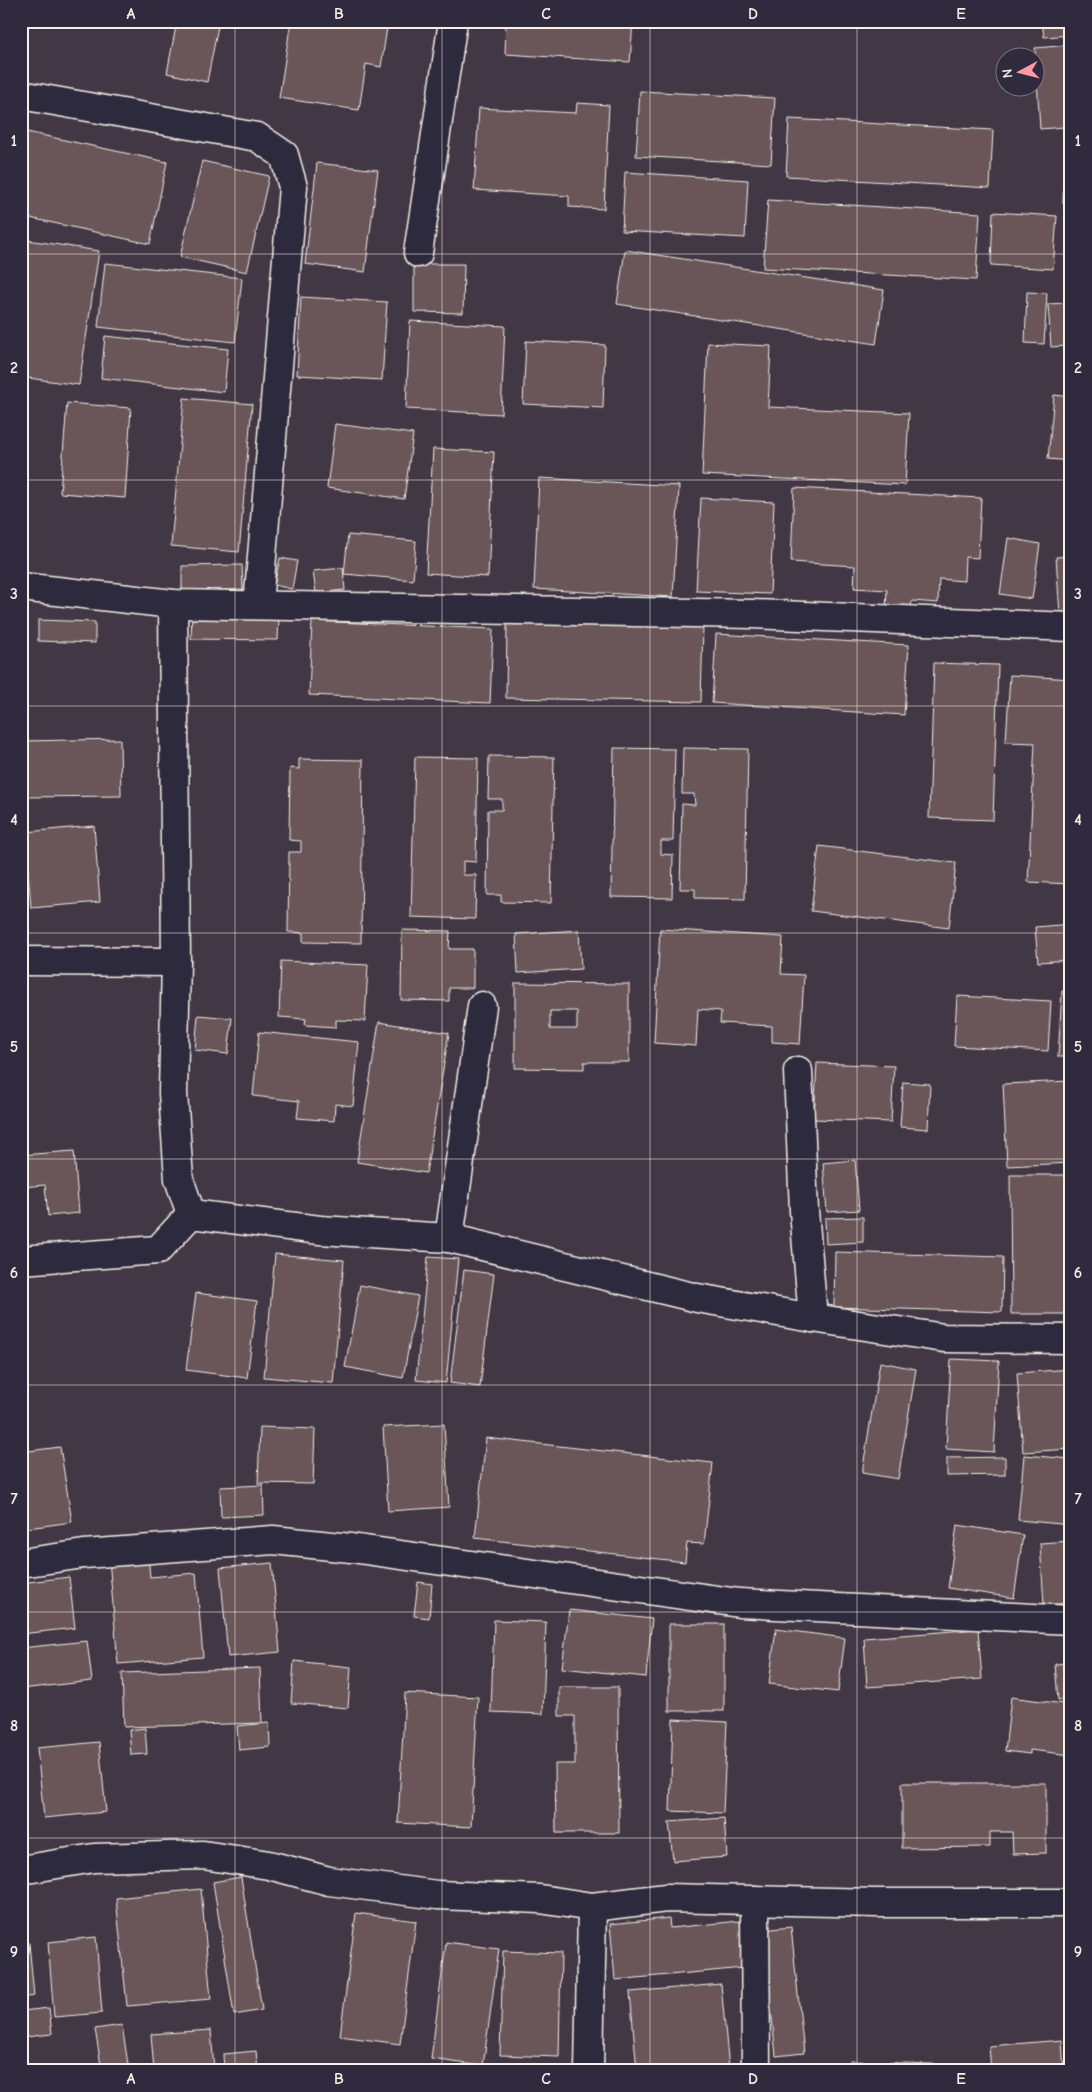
<svg xmlns="http://www.w3.org/2000/svg" width="1092" height="2092" viewBox="0 0 1092 2092" font-family="'Comic Neue',sans-serif">
	<style>
		.building { fill: #6a5658; stroke: #f4f1e8; fill-rule: evenodd }
		.lines { fill: none; stroke-linecap: round; stroke-linejoin: round }
		.minor-casing { stroke: #f4f1e8; stroke-width: 31 }
		.minor { stroke: #2f2a3d; stroke-width: 28 }
		.grid { fill: none; stroke: #f4f1e8; stroke-width: 1; stroke-opacity: 0.55 }
		.neatline { fill: none; stroke: #f4f1e8; stroke-width: 2 }
		.grid-label { font-size: 16px; text-anchor: middle; font-weight: bold; fill: #f4f1e8 }
	</style>
	<rect width="100%" height="100%" fill="#413745"/>
	<filter id="ink" filterUnits="userSpaceOnUse"><feTurbulence type="fractalNoise" baseFrequency=".02" numOctaves="2"/><feDisplacementMap in="SourceGraphic" scale="10" xChannelSelector="R" yChannelSelector="G"/><feConvolveMatrix kernelMatrix="1 2 1 2 8 2 1 2 1" color-interpolation-filters="sRGB"/></filter>
	<g filter="url(#ink)">
		<!-- building -->
		<g class="building">
			<polygon points="177,21 219,21 207,82 167,73"/>
			<polygon points="291,21 388,21 381,67 366,64 359,110 279,98"/>
			<polygon points="506,21 633,21 630,62 505,54"/>
			<polygon points="1042,21 1071,21 1071,35 1044,37"/>
			<polygon points="1071,45 1071,109 1064,109 1065,127 1040,129 1035,48"/>
			<polygon points="640,91 775,98 771,164 636,156"/>
			<polygon points="577,103 609,105 604,209 569,207 569,196 474,190 479,108 576,113"/>
			<polygon points="789,119 993,130 990,188 786,176"/>
			<polygon points="27,132 167,162 150,244 21,216 21,159"/>
			<polygon points="202,161 269,176 247,272 180,257"/>
			<polygon points="317,163 378,170 365,272 305,264"/>
			<polygon points="625,172 748,180 745,238 622,231"/>
			<polygon points="1064,173 1071,173 1071,205 1063,204"/>
			<polygon points="768,200 980,213 976,280 763,268"/>
			<polygon points="993,212 1057,216 1053,269 991,265"/>
			<polygon points="21,239 99,251 79,385 21,377"/>
			<polygon points="625,250 884,290 876,344 617,304"/>
			<polygon points="105,263 242,278 235,342 98,327"/>
			<polygon points="414,264 464,264 463,313 414,312"/>
			<polygon points="1027,292 1047,293 1044,344 1025,343"/>
			<polygon points="301,297 387,302 382,380 297,375"/>
			<polygon points="1065,303 1067,346 1051,347 1048,304"/>
			<polygon points="410,321 505,326 501,414 406,409"/>
			<polygon points="105,336 228,349 224,392 101,378"/>
			<polygon points="526,341 605,345 603,408 523,404"/>
			<polygon points="708,343 771,346 768,407 909,413 905,485 702,475"/>
			<polygon points="1054,395 1071,397 1071,461 1048,459"/>
			<polygon points="184,398 252,404 239,552 171,546"/>
			<polygon points="67,403 131,408 125,498 60,493"/>
			<polygon points="335,424 413,434 404,499 327,488"/>
			<polygon points="433,449 494,452 488,577 426,573"/>
			<polygon points="539,478 679,486 673,597 534,589"/>
			<polygon points="794,488 981,498 978,558 965,557 964,581 939,579 938,603 912,601 911,609 886,608 887,590 854,588 855,566 791,562"/>
			<polygon points="701,498 774,502 770,594 696,591"/>
			<polygon points="348,535 416,541 413,580 344,574"/>
			<polygon points="1008,538 1040,544 1032,599 1000,594"/>
			<polygon points="1071,556 1071,614 1060,615 1056,557"/>
			<polygon points="280,558 297,561 292,589 274,585"/>
			<polygon points="242,565 243,590 182,590 182,566"/>
			<polygon points="343,568 345,590 316,593 313,571"/>
			<polygon points="192,615 279,616 278,640 191,639"/>
			<polygon points="38,620 95,622 95,643 38,641"/>
			<polygon points="312,621 493,629 490,703 309,695"/>
			<polygon points="507,622 703,626 701,702 506,698"/>
			<polygon points="716,634 909,645 904,715 712,703"/>
			<polygon points="934,663 998,665 993,820 929,818"/>
			<polygon points="1010,675 1071,679 1071,884 1028,882 1035,743 1006,742"/>
			<polygon points="120,739 121,796 25,797 24,741"/>
			<polygon points="614,748 675,749 673,841 661,841 661,854 673,855 672,898 611,897"/>
			<polygon points="683,748 748,749 745,899 695,898 695,889 680,889 682,804 695,805 694,794 682,794"/>
			<polygon points="489,756 554,757 551,903 501,902 501,895 487,895 488,810 502,810 502,799 488,799"/>
			<polygon points="415,757 478,758 476,862 463,861 463,875 476,875 475,919 411,917"/>
			<polygon points="299,759 363,760 361,943 303,942 303,933 288,932 289,852 301,852 301,841 289,840 290,768 299,769"/>
			<polygon points="94,826 100,902 31,908 25,832"/>
			<polygon points="819,846 956,863 949,928 811,911"/>
			<polygon points="1071,924 1071,960 1038,962 1035,927"/>
			<polygon points="660,929 783,937 781,974 804,975 800,1044 772,1042 772,1026 720,1023 721,1011 698,1009 696,1046 654,1043"/>
			<polygon points="402,930 450,931 449,949 473,949 473,988 449,988 449,1001 401,1000"/>
			<polygon points="579,930 581,969 518,973 516,934"/>
			<polygon points="281,961 368,965 365,1021 336,1020 336,1027 305,1025 306,1019 279,1017"/>
			<path d="M515,983l114,1v78h-45v7l-69,-1zM550,1011h27v18h-27z"/>
			<polygon points="1062,991 1071,991 1071,1057 1058,1057"/>
			<polygon points="957,996 1051,1001 1048,1051 954,1046"/>
			<polygon points="198,1015 232,1018 228,1054 195,1050"/>
			<polygon points="379,1022 449,1033 426,1173 357,1162"/>
			<polygon points="259,1032 359,1042 353,1106 335,1104 334,1121 297,1118 299,1101 253,1096"/>
			<polygon points="817,1063 894,1066 891,1122 814,1119"/>
			<polygon points="1071,1081 1071,1163 1007,1166 1003,1084"/>
			<polygon points="903,1082 930,1084 928,1129 900,1127"/>
			<polygon points="74,1151 79,1213 48,1216 45,1185 21,1187 21,1155"/>
			<polygon points="855,1160 859,1210 827,1212 823,1163"/>
			<polygon points="1010,1175 1071,1175 1071,1314 1011,1314"/>
			<polygon points="863,1217 863,1242 826,1244 825,1218"/>
			<polygon points="835,1252 1003,1257 1002,1312 834,1307"/>
			<polygon points="275,1254 344,1260 333,1383 264,1377"/>
			<polygon points="428,1257 458,1259 446,1383 416,1380"/>
			<polygon points="464,1270 494,1274 480,1387 450,1383"/>
			<polygon points="360,1285 418,1296 403,1378 345,1367"/>
			<polygon points="196,1293 257,1301 247,1378 186,1370"/>
			<polygon points="951,1359 999,1361 994,1452 946,1449"/>
			<polygon points="880,1362 916,1369 898,1479 862,1473"/>
			<polygon points="1071,1369 1071,1449 1023,1452 1017,1373"/>
			<polygon points="444,1424 449,1507 388,1511 383,1427"/>
			<polygon points="260,1427 315,1429 313,1484 258,1483"/>
			<polygon points="486,1438 713,1463 704,1544 687,1543 685,1562 475,1538"/>
			<polygon points="60,1447 72,1522 21,1529 21,1452"/>
			<polygon points="1024,1455 1071,1459 1071,1525 1018,1520"/>
			<polygon points="1005,1457 1005,1475 947,1476 947,1458"/>
			<polygon points="263,1485 264,1515 221,1517 220,1487"/>
			<polygon points="957,1525 1023,1535 1014,1598 948,1588"/>
			<polygon points="1071,1541 1071,1603 1044,1605 1040,1543"/>
			<polygon points="148,1555 150,1577 196,1573 203,1657 118,1664 109,1559"/>
			<polygon points="272,1563 280,1652 228,1657 220,1568"/>
			<polygon points="69,1577 75,1628 21,1634 21,1583"/>
			<polygon points="418,1582 432,1584 429,1618 414,1616"/>
			<polygon points="569,1610 652,1619 646,1677 562,1668"/>
			<polygon points="494,1620 546,1622 543,1714 491,1712"/>
			<rect x="669" y="1624" width="55" height="87"/>
			<polygon points="776,1629 845,1638 838,1692 769,1684"/>
			<polygon points="978,1629 982,1679 867,1687 864,1638"/>
			<polygon points="87,1641 92,1681 21,1689 21,1648"/>
			<polygon points="294,1661 351,1667 348,1708 291,1703"/>
			<polygon points="1071,1663 1071,1699 1058,1700 1055,1664"/>
			<polygon points="260,1668 262,1723 124,1727 122,1673"/>
			<polygon points="559,1687 618,1687 619,1833 556,1833 555,1764 575,1764 575,1716 559,1716"/>
			<polygon points="405,1693 478,1697 471,1827 398,1823"/>
			<polygon points="1011,1697 1071,1705 1071,1755 1030,1750 1030,1754 1005,1751"/>
			<polygon points="673,1719 727,1722 723,1813 670,1811"/>
			<polygon points="269,1723 270,1747 239,1750 237,1726"/>
			<polygon points="145,1728 147,1754 131,1755 129,1730"/>
			<polygon points="99,1742 106,1812 44,1818 37,1748"/>
			<polygon points="902,1783 1046,1783 1046,1853 1013,1854 1012,1832 990,1832 990,1847 902,1848"/>
			<polygon points="724,1818 727,1857 673,1861 669,1822"/>
			<polygon points="241,1877 262,2010 234,2015 213,1882"/>
			<polygon points="201,1889 211,1999 127,2006 116,1898"/>
			<polygon points="356,1913 416,1921 400,2044 340,2036"/>
			<polygon points="669,1918 670,1928 740,1921 744,1968 615,1980 610,1924"/>
			<polygon points="791,1927 804,2053 776,2056 763,1930"/>
			<polygon points="96,1937 102,2013 54,2017 48,1942"/>
			<polygon points="446,1942 499,1949 483,2066 431,2059"/>
			<polygon points="21,1943 29,1943 34,1996 21,1998"/>
			<polygon points="503,1951 561,1953 559,2057 500,2055"/>
			<polygon points="721,1984 729,2069 637,2071 630,1992"/>
			<polygon points="49,2008 52,2034 26,2037 22,2011"/>
			<polygon points="122,2025 129,2071 102,2071 95,2029"/>
			<polygon points="211,2030 214,2071 154,2071 151,2034"/>
			<polygon points="1062,2040 1064,2071 991,2071 989,2046"/>
			<polygon points="1066,2046 1071,2046 1071,2071 1068,2071"/>
			<polygon points="256,2051 258,2071 224,2071 223,2054"/>
			<polygon points="850,2061 984,2066 984,2071 850,2071"/>
		</g>
		<g class="lines">
			<defs>
				<g id="minor">
					<polyline points="21,95 257,137 284,155 293,187 258,604"/>
					<polyline points="418,253 453,21"/>
					<polyline points="21,587 173,604 753,614 1071,627"/>
					<polyline points="173,604 176,962 173,1093 179,1179 191,1214"/>
					<polyline points="21,961 176,962"/>
					<polyline points="798,1071 804,1211 813,1318"/>
					<polyline points="191,1214 320,1230 449,1238 697,1298 813,1318 944,1338 1071,1339"/>
					<polyline points="449,1238 482,1006"/>
					<polyline points="21,1260 158,1250 191,1214"/>
					<polyline points="21,1563 84,1554 273,1540 351,1548 739,1603 1071,1620"/>
					<polyline points="21,1870 94,1858 203,1855 269,1865 329,1881 437,1895 540,1899 592,1907 666,1898 876,1903 1071,1903"/>
					<polyline points="755,1900 756,2071"/>
					<polyline points="589,2071 592,1907"/>
				</g>
			</defs>
			<!-- minor casing -->
			<use href="#minor" class="minor-casing"/>
			<!-- minor -->
			<use href="#minor" class="minor"/>
		</g>
	</g>
	<!-- grid -->
	<path class="grid" d="M235,21v2050M442,21v2050M650,21v2050M857,21v2050M21,254h1050M21,480h1050M21,706h1050M21,933h1050M21,1159h1050M21,1385h1050M21,1612h1050M21,1838h1050"/>
	<!-- margin -->
	<rect width="1092" height="2092" fill="none" stroke="#2f2a3d" stroke-width="55"/>
	<!-- north arrow -->
	<g transform="translate(1020 72) rotate(263)"><circle r="24" fill="#2f2a3d" stroke="#7e7a81"/>
	<path d="M0-4L9 19L0 12L-9 19Z" fill="#ff9aa2"/>
	<text y="-8" font-size="14" font-weight="bold" text-anchor="middle" fill="#f4f1e8">N</text>
	</g>
	<rect x="28" y="28" width="1036" height="2036" class="neatline"/>
	<g class="grid-label">
		<text x="131" y="19">A</text>
		<text x="339" y="19">B</text>
		<text x="546" y="19">C</text>
		<text x="753" y="19">D</text>
		<text x="961" y="19">E</text>
		<text x="14" y="146">1</text>
		<text x="1078" y="146">1</text>
		<text x="14" y="373">2</text>
		<text x="1078" y="373">2</text>
		<text x="14" y="599">3</text>
		<text x="1078" y="599">3</text>
		<text x="14" y="825">4</text>
		<text x="1078" y="825">4</text>
		<text x="14" y="1052">5</text>
		<text x="1078" y="1052">5</text>
		<text x="14" y="1278">6</text>
		<text x="1078" y="1278">6</text>
		<text x="14" y="1504">7</text>
		<text x="1078" y="1504">7</text>
		<text x="14" y="1731">8</text>
		<text x="1078" y="1731">8</text>
		<text x="14" y="1957">9</text>
		<text x="1078" y="1957">9</text>
		<text x="131" y="2084">A</text>
		<text x="339" y="2084">B</text>
		<text x="546" y="2084">C</text>
		<text x="753" y="2084">D</text>
		<text x="961" y="2084">E</text>
	</g>
</svg>
